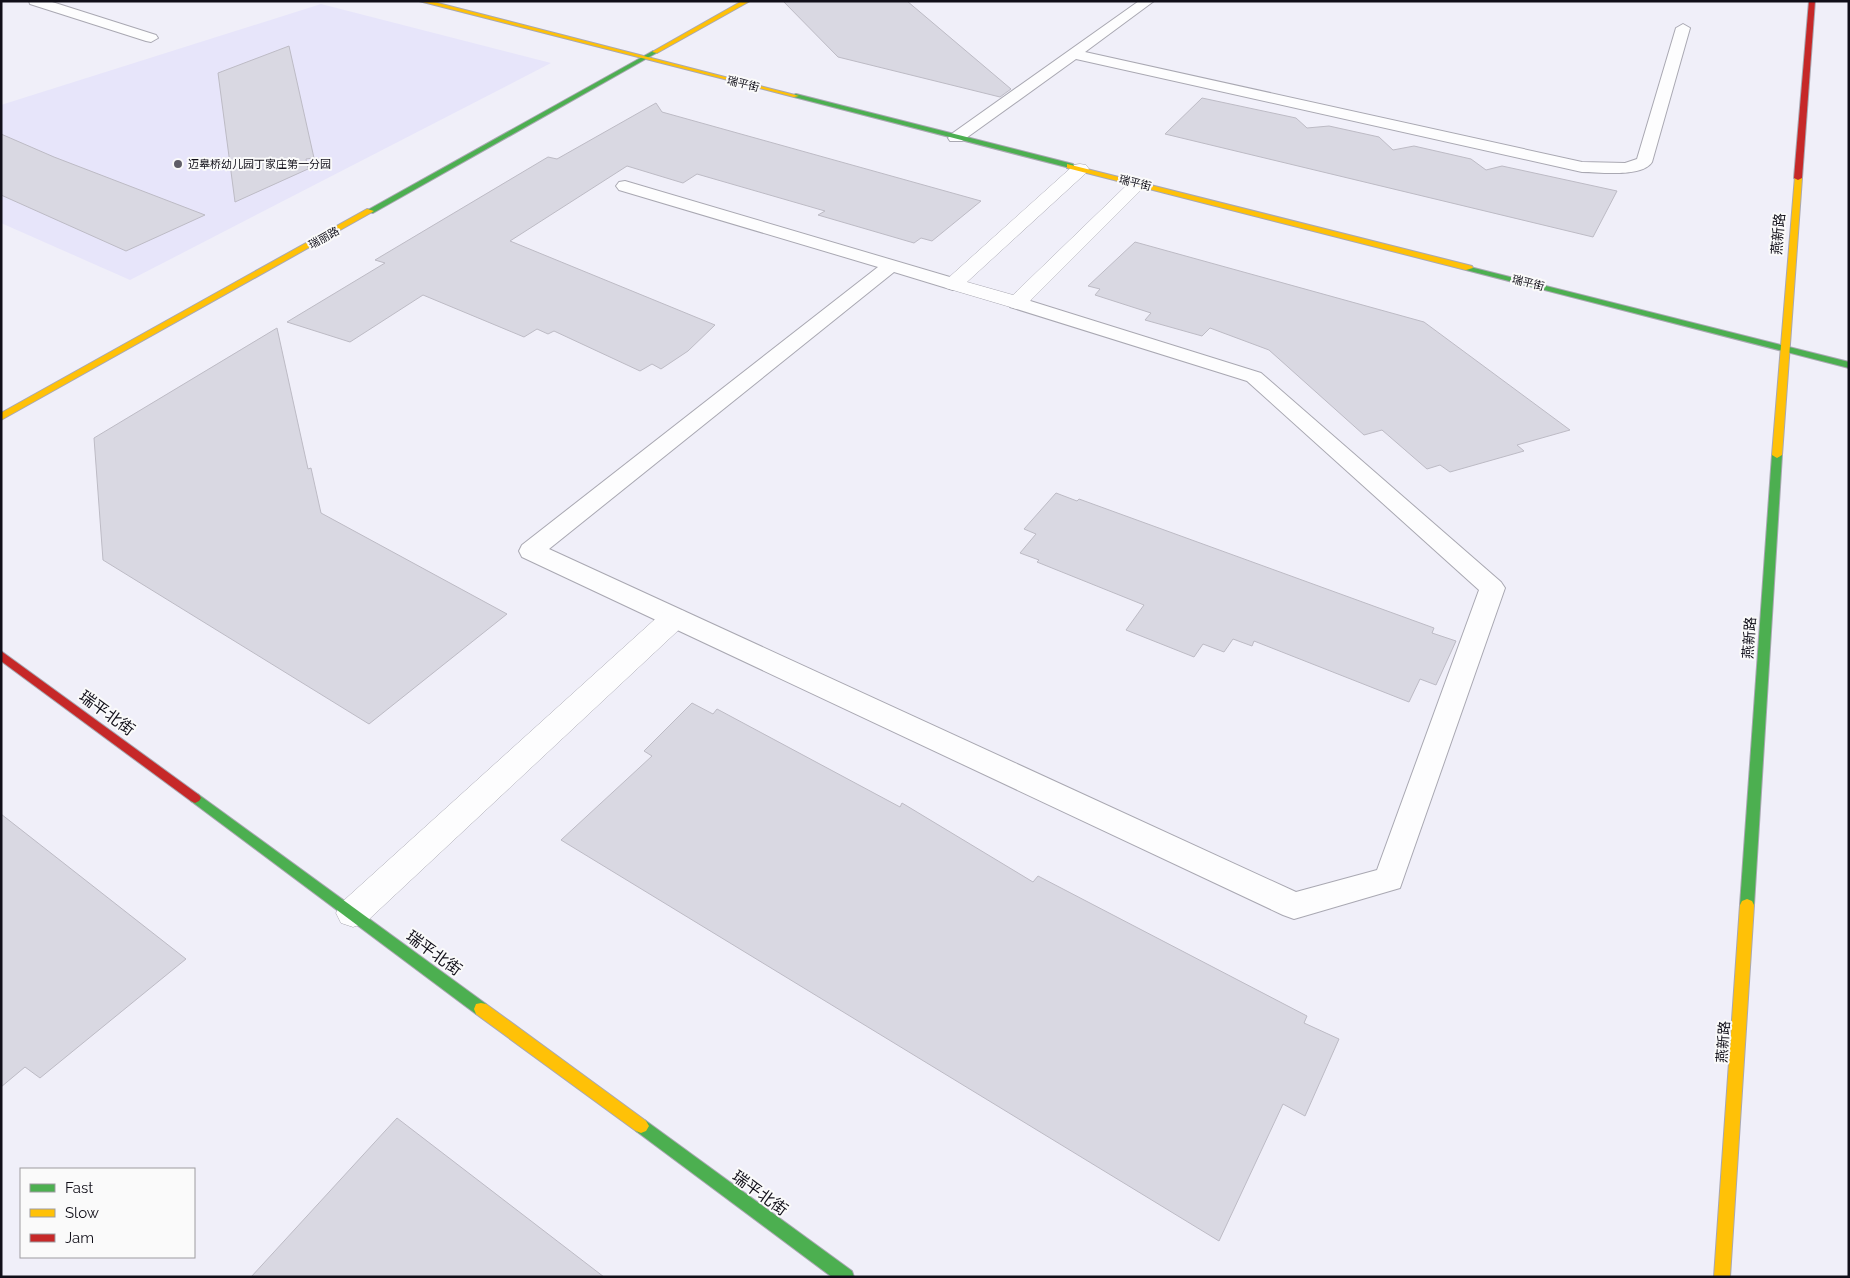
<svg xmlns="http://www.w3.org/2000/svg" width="1850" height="1278" viewBox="0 0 1850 1278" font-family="Raleway,'Noto Sans SC',sans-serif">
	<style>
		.built { fill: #e7e5fa }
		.building { fill: #d9d8e2; stroke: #bdbbc5 }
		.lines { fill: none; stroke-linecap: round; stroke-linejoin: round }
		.lane-casing { stroke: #a9a8b2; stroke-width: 2 }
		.street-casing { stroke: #a9a8b2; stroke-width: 1 }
		.fast-casing { stroke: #a9a8b2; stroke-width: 2 }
		.slow-casing { stroke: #a9a8b2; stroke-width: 2 }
		.jam-casing { stroke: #a9a8b2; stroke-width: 2 }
		.lane { fill: #fdfdfe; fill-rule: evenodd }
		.street { fill: #fdfdfe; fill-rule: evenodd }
		.fast { fill: #4caf50; fill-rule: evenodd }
		.slow { fill: #ffc107; fill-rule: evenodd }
		.jam { fill: #c62828; fill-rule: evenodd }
		.poi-dot { fill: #5f5d67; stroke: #fafafa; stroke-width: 2 }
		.labels { text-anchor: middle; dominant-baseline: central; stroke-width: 4; stroke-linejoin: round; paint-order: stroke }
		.far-street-label { font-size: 11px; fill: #110f19; stroke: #fafafa }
		.far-poi-label { font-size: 11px; fill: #110f19; stroke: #fafafa; text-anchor: start }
		.street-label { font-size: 14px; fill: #110f19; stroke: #fafafa }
		.near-street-label { font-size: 16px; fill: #110f19; stroke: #fafafa }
	</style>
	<rect width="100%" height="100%" fill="#f0eff9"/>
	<!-- built -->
	<polygon class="built" points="321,4 551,63 130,280 1,223 1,105"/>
	<!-- building -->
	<g class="building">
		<polygon points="783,1 907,1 1011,89 1000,97 838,57"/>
		<polygon points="289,46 314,158 306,159 308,169 235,202 218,73"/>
		<polygon points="1202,98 1296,118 1307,128 1329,126 1379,137 1393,150 1414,146 1471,159 1486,170 1502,166 1617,191 1593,237 1165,134"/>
		<polygon points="656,103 662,112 981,201 932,241 921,238 914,243 818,215 825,211 697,174 683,183 627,166 510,241 715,325 688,351 661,369 652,364 640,371 554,331 548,334 537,329 524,337 423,295 350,342 287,322 385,263 375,260 548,157 557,159"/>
		<polygon points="1,134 54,157 205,215 126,251 1,195"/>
		<polygon points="1135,242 1424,322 1570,430 1517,445 1524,451 1450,472 1440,465 1427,469 1382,430 1364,435 1269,350 1210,328 1202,336 1145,320 1151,313 1095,295 1100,289 1088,286"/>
		<polygon points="277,328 308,469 311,468 321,513 507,614 369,724 103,560 94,438"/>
		<polygon points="1056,493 1077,501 1079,499 1434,628 1432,633 1456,641 1436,685 1420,679 1409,702 1254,641 1252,646 1233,639 1224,652 1203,644 1194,657 1126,630 1144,605 1037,562 1039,560 1020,553 1036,534 1024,529"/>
		<polygon points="692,703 713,714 717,709 900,807 902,803 1033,882 1038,876 1307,1016 1304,1023 1339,1039 1305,1116 1283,1104 1219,1241 561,840 652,756 644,751"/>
		<polygon points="1,814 186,959 40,1078 25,1067 1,1087"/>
		<polygon points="397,1118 604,1277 251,1277"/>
	</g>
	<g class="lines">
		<defs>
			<g id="lane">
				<polygon points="29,1 49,1 156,35 158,38 151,42 146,41 30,4"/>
				<path d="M1139,1h15l-69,51 497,110 43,1 12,-4 39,-131 7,-4 7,4 -38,134c-10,16 -53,10 -70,10l-506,-113 -114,82h-12l-2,-3 2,-3z"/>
				<polygon points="625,181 960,280 963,284 960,288 953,290 894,272 549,549 1296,892 1377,870 1479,590 1247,381 1010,307 1007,303 1010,299 1024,299 1261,373 1501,582 1505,588 1400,888 1294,919 1283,915 522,557 519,551 522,545 878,267 619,190 616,186 619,182"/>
			</g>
			<g id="street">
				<polygon points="50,1 39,6 32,2 33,1"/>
				<polygon points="1080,164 1086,165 1089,169 1086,173 967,282 1013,295 1132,180 1144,180 1147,184 1024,307 1017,309 946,288 943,284 946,280 1074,165"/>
				<polygon points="674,609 684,611 688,618 684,625 365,923 353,927 341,923 336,913 341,903 664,611"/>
			</g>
			<g id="fast">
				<polygon points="653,51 658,52 373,213 366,211"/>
				<polygon points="796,94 1073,164 1074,166 1070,168 794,97 794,95"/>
				<polygon points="1466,266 1849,362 1849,368 1466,270"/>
				<polygon points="1777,452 1782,455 1754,905 1752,909 1747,911 1742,909 1740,905 1772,455"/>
				<polygon points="195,793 199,795 486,1004 488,1009 486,1014 481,1015 476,1014 191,801 189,798 191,795"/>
				<polygon points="641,1119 646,1121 852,1271 854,1277 832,1277 636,1131 633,1126 636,1121"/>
			</g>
			<g id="slow">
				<polygon points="419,1 430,1 799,96 794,97"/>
				<polygon points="742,1 750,1 657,53 652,52"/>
				<polygon points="1067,164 1472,266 1473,268 1466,270 1067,168"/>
				<polygon points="1795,176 1802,178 1782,455 1777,458 1772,455"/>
				<polygon points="367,209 374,211 1,420 1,413"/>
				<polygon points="1747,899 1752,901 1754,905 1730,1277 1714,1277 1740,905 1742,901"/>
				<polygon points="481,1003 486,1004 646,1121 649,1126 646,1131 641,1133 636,1131 476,1014 474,1009 476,1004"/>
			</g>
			<g id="jam">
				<polygon points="1809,1 1815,1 1802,178 1798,180 1794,178"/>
				<polygon points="1,651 199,795 201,798 199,801 195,803 191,801 1,661"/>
			</g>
		</defs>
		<!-- lane casing -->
		<use href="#lane" class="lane-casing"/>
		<!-- street casing -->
		<use href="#street" class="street-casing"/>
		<!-- fast casing -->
		<use href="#fast" class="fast-casing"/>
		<!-- slow casing -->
		<use href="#slow" class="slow-casing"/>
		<!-- jam casing -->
		<use href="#jam" class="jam-casing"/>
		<!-- lane -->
		<use href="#lane" class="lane"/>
		<!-- street -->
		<use href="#street" class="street"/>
		<!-- fast -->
		<use href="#fast" class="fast"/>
		<!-- slow -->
		<use href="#slow" class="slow"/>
		<!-- jam -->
		<use href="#jam" class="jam"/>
	</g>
	<!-- markers -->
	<circle class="poi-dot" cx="178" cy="164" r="5"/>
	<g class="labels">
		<!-- far-street labels -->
		<g class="far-street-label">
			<text transform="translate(743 84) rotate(14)">瑞平街</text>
			<text transform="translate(1135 183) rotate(14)">瑞平街</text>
			<text transform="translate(324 238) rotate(-29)">瑞丽路</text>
			<text transform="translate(1528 283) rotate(14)">瑞平街</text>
		</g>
		<!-- far-poi labels -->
		<g class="far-poi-label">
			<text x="188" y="164">迈皋桥幼儿园丁家庄第一分园</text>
		</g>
		<!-- street labels -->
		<g class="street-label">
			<text transform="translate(1778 234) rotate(-85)">燕新路</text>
			<text transform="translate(1749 638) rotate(-86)">燕新路</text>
			<text transform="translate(1723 1042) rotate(-86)">燕新路</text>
		</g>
		<!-- near-street labels -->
		<g class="near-street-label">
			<text transform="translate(107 713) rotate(36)">瑞平北街</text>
			<text transform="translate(434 953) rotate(36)">瑞平北街</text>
			<text transform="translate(760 1193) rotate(36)">瑞平北街</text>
		</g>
	</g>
	<!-- border -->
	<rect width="1850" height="1278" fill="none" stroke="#110f19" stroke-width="5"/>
	<!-- legend -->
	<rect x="20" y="1168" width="175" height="90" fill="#fafafa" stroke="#9d9ca0"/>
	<rect x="30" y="1184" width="25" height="8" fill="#4caf50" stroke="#9d9ca0"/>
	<text x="65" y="1193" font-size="15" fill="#110f19">Fast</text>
	<rect x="30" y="1209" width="25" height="8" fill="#ffc107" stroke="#9d9ca0"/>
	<text x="65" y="1218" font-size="15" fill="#110f19">Slow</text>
	<rect x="30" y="1234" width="25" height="8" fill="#c62828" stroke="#9d9ca0"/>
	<text x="65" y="1243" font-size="15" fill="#110f19">Jam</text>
</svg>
